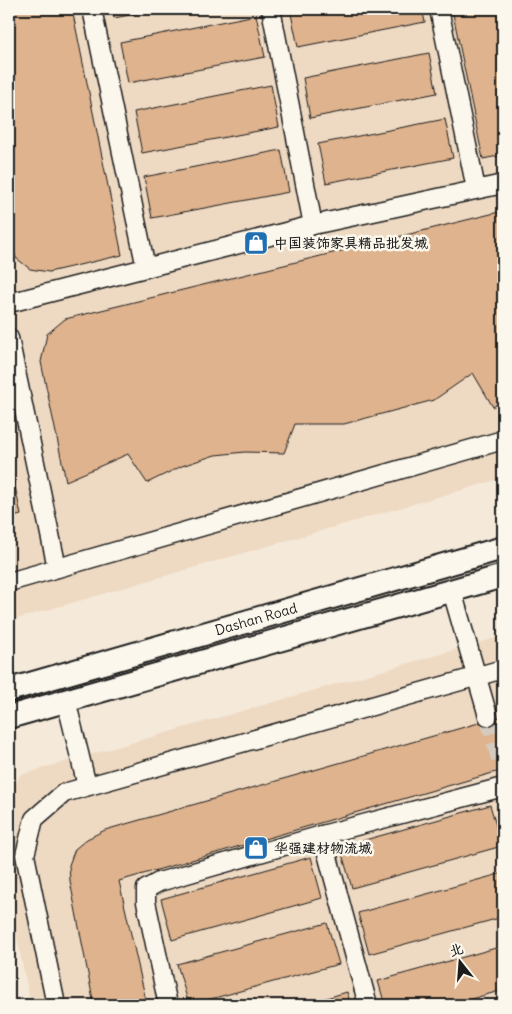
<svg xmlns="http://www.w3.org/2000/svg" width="512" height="1014" viewBox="0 0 512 1014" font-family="Delius,'LXGW WenKai TC',sans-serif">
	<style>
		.built { fill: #eed9c2 }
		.building { fill: #deb38e; stroke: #1c1c1c }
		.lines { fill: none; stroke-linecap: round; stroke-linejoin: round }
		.minor-tunnel { stroke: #d4cabd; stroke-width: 18; stroke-dasharray: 18 9; stroke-linecap: butt }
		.minor-casing { stroke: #1c1c1c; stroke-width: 21 }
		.major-casing { stroke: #1c1c1c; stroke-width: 26 }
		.minor { stroke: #fbf7ec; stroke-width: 18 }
		.major { stroke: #fbf7ec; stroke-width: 22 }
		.labels { text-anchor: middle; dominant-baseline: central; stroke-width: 5; stroke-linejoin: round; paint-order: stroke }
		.poi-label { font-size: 14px; font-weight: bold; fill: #1c1c1c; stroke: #fbf7ec; text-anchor: start }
		.street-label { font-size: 14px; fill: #1c1c1c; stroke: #fbf7ec }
	</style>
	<rect width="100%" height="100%" fill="#f5e9d9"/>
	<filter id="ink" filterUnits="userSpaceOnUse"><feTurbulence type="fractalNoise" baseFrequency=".02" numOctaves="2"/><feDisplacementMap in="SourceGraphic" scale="10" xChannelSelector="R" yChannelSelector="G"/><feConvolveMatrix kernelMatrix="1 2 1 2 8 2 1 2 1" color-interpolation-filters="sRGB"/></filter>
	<g filter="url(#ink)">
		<!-- built -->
		<g class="built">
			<polygon points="9,9 503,9 503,478 9,621"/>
			<polygon points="503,636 503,1005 31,1005 9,900 9,796 20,775"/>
		</g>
		<!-- building -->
		<g class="building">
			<polygon points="9,9 72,9 122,255 49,272 30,269 16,258 9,238"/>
			<polygon points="112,9 162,9 114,18"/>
			<polygon points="290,9 422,9 425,22 298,47"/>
			<polygon points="452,9 503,9 503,155 483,159"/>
			<polygon points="256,15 265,57 128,83 120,42"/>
			<polygon points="429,53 437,93 310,118 303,78"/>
			<polygon points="271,85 279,127 142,153 134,112"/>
			<polygon points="445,119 453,158 326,183 318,144"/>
			<polygon points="281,150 289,192 152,218 144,177"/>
			<polygon points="503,211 503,400 493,407 473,373 434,400 344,424 295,424 284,453 245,452 215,455 182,466 147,483 128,454 66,481 41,362 47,334 65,319"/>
			<polygon points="9,457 21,515 9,518"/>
			<polygon points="503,716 503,770 119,881 147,1005 94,1005 70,881 69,865 75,849 87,839 105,830"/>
			<polygon points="490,805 502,846 352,888 340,847"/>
			<polygon points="311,857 322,898 172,940 161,899"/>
			<polygon points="503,873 503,917 369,954 358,913"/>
			<polygon points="327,923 339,964 189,1005 177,964"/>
			<polygon points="503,946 503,990 450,1005 385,1005 378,981"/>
			<polygon points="347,992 351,1005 302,1005"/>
		</g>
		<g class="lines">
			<!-- minor-tunnel -->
			<polyline class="minor-tunnel" points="488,716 503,769"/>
			<defs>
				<g id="minor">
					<polyline points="92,9 146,268"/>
					<polyline points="271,9 313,225"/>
					<polyline points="439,9 476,189"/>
					<polyline points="9,303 313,225 503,184"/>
					<polyline points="9,338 57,568"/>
					<polyline points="9,582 503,440"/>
					<polyline points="452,591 488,716"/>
					<polyline points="66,700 87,786"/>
					<polyline points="322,835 368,1005"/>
					<polyline points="56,1005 25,855 34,819 64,793 503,669"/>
					<polyline points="168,1005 146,902 146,889 159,882 322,835 503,787"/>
				</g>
				<g id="major">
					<polyline points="9,690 503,548"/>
					<polyline points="9,717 503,576"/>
				</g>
			</defs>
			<!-- minor casing -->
			<use href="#minor" class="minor-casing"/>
			<!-- major casing -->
			<use href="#major" class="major-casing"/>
			<!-- minor -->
			<use href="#minor" class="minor"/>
			<!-- major -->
			<use href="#major" class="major"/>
		</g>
	</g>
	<!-- icons -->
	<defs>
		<symbol id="shop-square" viewBox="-11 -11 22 22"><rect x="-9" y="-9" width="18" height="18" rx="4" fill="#1f6fb2" stroke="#fbf7ec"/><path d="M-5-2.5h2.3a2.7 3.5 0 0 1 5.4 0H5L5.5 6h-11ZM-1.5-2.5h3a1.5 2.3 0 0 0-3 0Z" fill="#fff"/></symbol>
	</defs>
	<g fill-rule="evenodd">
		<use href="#shop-square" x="242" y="229" width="28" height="28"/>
		<use href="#shop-square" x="242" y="834" width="28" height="28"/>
	</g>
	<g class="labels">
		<!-- poi labels -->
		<g class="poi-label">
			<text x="274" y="243">中国装饰家具精品批发城</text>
			<text x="274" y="848">华强建材物流城</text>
		</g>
		<!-- street labels -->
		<g class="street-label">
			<text transform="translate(256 619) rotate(-16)">Dashan Road</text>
		</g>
	</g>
	<!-- margin -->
	<rect width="512" height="1014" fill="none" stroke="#fbf7ec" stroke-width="30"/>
	<rect x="15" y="15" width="482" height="984" fill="none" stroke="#1c1c1c" stroke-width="2" filter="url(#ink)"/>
	<!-- north arrow -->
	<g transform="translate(460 962) rotate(343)" stroke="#fbf7ec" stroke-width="4" paint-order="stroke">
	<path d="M0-4L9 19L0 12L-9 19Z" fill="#1c1c1c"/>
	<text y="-8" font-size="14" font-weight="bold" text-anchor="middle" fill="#1c1c1c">北</text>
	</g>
</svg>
